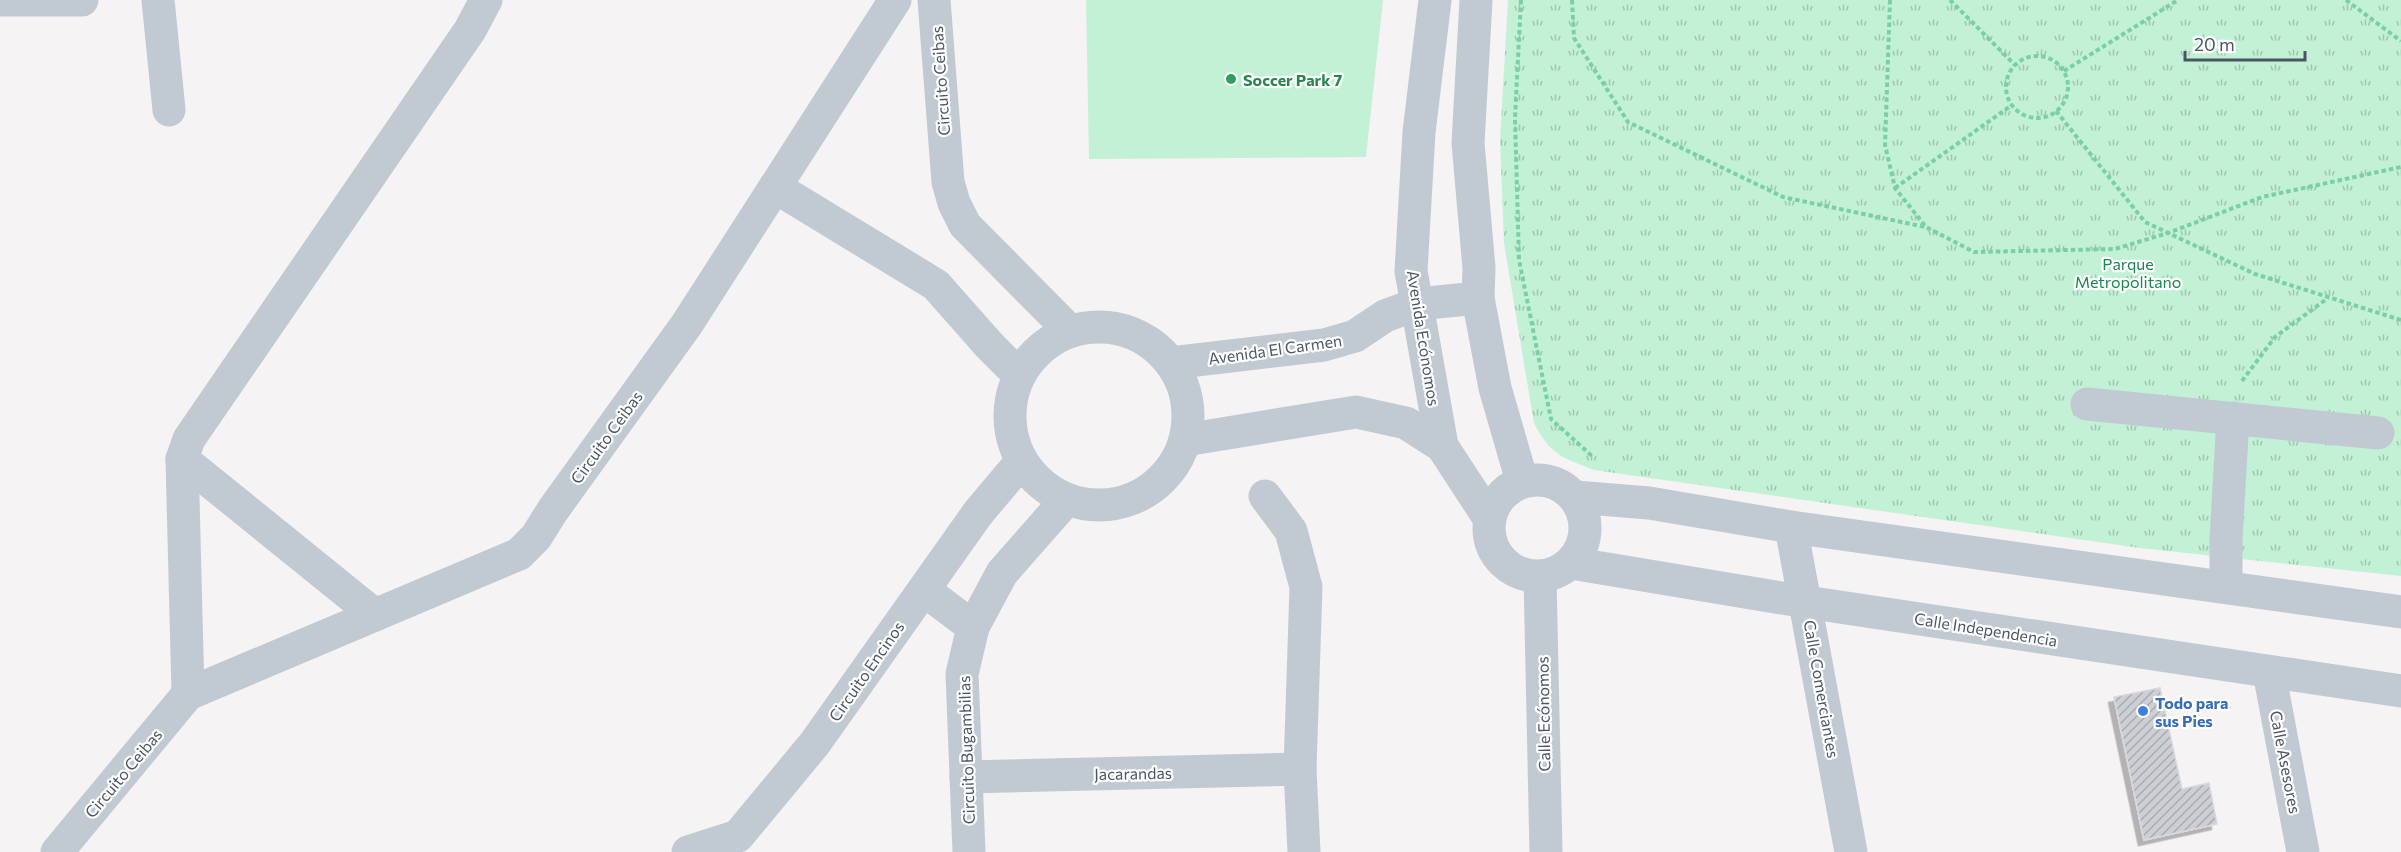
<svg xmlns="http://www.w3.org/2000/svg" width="2401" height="852" viewBox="0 0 2401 852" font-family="Commissioner,sans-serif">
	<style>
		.park { fill: url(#park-tufts) }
		.pitch { fill: #c3f1d5 }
		.building { fill: url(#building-hatch); stroke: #d7d9de; stroke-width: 1.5; filter: url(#shadow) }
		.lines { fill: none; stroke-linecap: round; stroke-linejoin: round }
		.path { stroke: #7ad0a6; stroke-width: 4; stroke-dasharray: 4.5 3; stroke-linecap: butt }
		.minor { stroke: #c1cad2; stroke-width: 33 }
		.leisure-dot { fill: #2e9e5b; stroke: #fff; stroke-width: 2 }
		.shop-dot { fill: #3f7fe0; stroke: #fff; stroke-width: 2 }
		.labels { text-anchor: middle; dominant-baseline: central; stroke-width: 4.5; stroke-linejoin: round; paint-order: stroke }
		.leisure-label { font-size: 16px; font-weight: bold; fill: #27864d; stroke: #fff; text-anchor: start }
		.street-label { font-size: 16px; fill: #4a5661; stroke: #fff }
		.park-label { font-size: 16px; fill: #17864f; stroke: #fff }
		.shop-label { font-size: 16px; font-weight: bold; fill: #366cbe; stroke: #fff; text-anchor: start }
	</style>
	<defs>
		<pattern id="park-tufts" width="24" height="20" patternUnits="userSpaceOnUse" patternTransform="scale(1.5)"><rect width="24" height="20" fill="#c3f1d5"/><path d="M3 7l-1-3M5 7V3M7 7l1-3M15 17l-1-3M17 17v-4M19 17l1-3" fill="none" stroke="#a0c6b0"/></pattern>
		<pattern id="building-hatch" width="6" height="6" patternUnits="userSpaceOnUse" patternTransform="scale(1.5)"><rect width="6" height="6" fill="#cdcfd5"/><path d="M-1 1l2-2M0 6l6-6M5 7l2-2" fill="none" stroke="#a8abb0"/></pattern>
		<filter id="shadow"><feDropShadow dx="-5.5" dy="5.5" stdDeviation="0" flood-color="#0004"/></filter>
	</defs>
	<rect width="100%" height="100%" fill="#f5f3f3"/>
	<!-- park -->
	<path class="park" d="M1508,0h893v576l-261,-28 -546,-78c-32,-13 -43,-14 -60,-47l-30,-180 -4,-103z"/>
	<!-- pitch -->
	<polygon class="pitch" points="1086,0 1383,0 1366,157 1089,159"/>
	<!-- building -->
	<polygon class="building" points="2160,688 2182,789 2209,783 2217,824 2144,840 2114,697"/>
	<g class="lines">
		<!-- path -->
		<g class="path">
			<polyline points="1521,0 1515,118 1519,260 1551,419 1593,457"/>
			<polyline points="1572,0 1574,38 1628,122 1783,197 1925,227"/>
			<polyline points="1890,0 1885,145 1895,188 1926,227 1974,252 2115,249 2168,233 2262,197 2401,167"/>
			<polyline points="1950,0 2015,65"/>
			<polyline points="2346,0 2401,41"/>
			<circle cx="2037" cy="87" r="31"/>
			<polyline points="2064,71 2178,0"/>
			<polyline points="2056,111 2145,222 2255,274 2401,320"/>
			<polyline points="1895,188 2012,105"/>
			<polyline points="2242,381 2275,337 2328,298"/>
		</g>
		<!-- minor -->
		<g class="minor">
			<polyline points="2,0 82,0"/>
			<polyline points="158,0 169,110"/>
			<polyline points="934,0 948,182 954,203 965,225 1070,331"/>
			<polyline points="1435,0 1419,132 1411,271 1442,446 1489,518"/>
			<polyline points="1476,0 1468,143 1479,268 1478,298 1495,388 1522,481"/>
			<polyline points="775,187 936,285 989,345 1019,375"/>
			<circle cx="1099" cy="416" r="89"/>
			<polyline points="1171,363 1324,345 1355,336 1385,316 1417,304 1478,298"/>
			<polyline points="2087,404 2378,433"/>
			<polyline points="1185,440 1356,412 1406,423 1442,446"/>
			<polyline points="182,459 375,615"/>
			<circle cx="1537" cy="528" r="48"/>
			<polyline points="1265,496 1291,531 1306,587 1300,769 1304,852"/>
			<polyline points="1575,497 1649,503 1791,527 2401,612"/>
			<polyline points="1791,527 1851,852"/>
			<polyline points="1571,563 1806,602 2401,691"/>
			<polyline points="1540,577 1546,852"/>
			<polyline points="2226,587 2226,539 2233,418"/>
			<polyline points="924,590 973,627"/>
			<polyline points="2269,672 2303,852"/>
			<polyline points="188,694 182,459 189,439 470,30 486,0"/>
			<polyline points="966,777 1300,769"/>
			<polyline points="57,852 188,694 519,554 536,537 553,510 687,324 895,0"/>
			<polyline points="688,852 738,836 815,743 978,513 1021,462"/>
			<polyline points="969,852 962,674 973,627 1002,573 1066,500"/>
		</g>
	</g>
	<!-- markers -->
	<circle class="leisure-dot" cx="1231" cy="79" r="6"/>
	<circle class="shop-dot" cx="2143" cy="711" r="6"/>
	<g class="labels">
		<!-- leisure labels -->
		<g class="leisure-label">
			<text x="1243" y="79">Soccer Park 7</text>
		</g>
		<!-- street labels -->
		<g class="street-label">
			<text transform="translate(940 81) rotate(-94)">Circuito Ceibas</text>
			<text transform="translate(1424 338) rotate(81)">Avenida Ecónomos</text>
			<text transform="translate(1275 349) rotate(-8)">Avenida El Carmen</text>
			<text transform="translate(606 437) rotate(-54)">Circuito Ceibas</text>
			<text transform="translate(1986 629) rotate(9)">Calle Independencia</text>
			<text transform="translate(866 671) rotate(-55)">Circuito Encinos</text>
			<text transform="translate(1822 689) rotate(80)">Calle Comerciantes</text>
			<text transform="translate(1543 714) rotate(-91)">Calle Ecónomos</text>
			<text transform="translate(966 750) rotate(-92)">Circuito Bugambilias</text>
			<text transform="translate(2286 762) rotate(79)">Calle Asesores</text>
			<text transform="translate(123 773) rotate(-50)">Circuito Ceibas</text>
			<text transform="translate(1133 773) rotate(-1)">Jacarandas</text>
		</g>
		<!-- park labels -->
		<g class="park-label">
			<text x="2128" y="263">Parque<tspan x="2128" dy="18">Metropolitano</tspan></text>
		</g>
		<!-- shop labels -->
		<g class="shop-label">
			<text x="2155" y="702">Todo para<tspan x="2155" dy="18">sus Pies</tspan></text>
		</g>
	</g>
	<!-- scale -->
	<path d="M2185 51v9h120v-9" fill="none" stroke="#4a5661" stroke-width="3"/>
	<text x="2194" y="51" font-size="18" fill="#4a5661" stroke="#ffffff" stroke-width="4.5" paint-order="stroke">20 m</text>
</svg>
